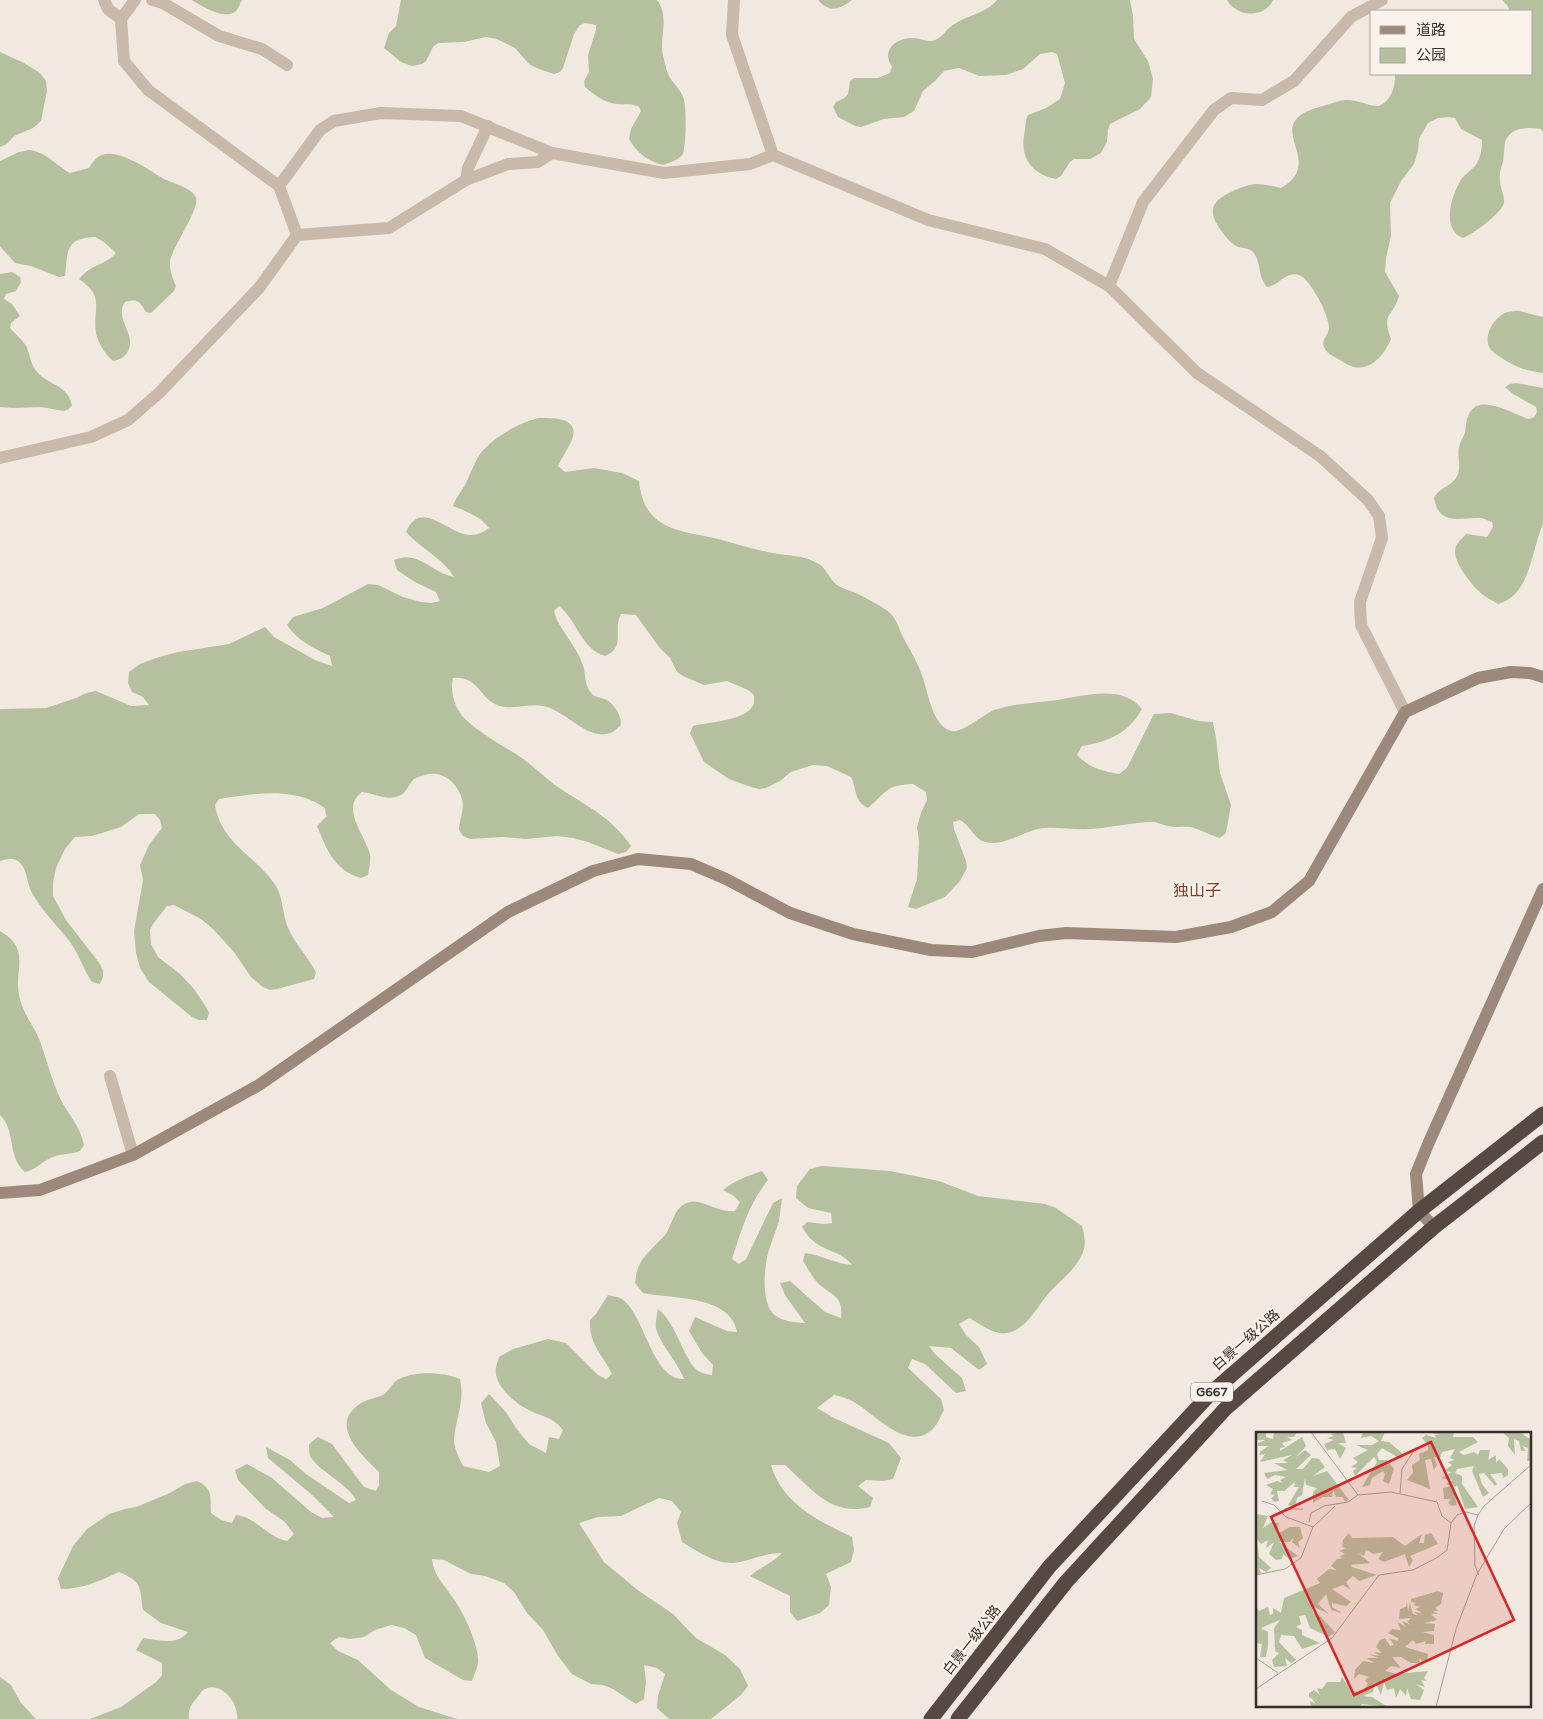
<svg xmlns="http://www.w3.org/2000/svg" width="1543" height="1719" viewBox="0 0 1543 1719" font-family="'Varela Round','Noto Sans SC',sans-serif">
	<style>
		.green { fill: #b5c09f }
		.lines { fill: none; stroke-linecap: round; stroke-linejoin: round }
		.street { stroke: #c9b9ab; stroke-width: 12 }
		.secondary { stroke: #9d887c; stroke-width: 12 }
		.highway { stroke: #584842; stroke-width: 15 }
		.labels { text-anchor: middle; dominant-baseline: central; stroke-width: 4; stroke-linejoin: round; paint-order: stroke }
		.shield { fill: #f9f3eb; stroke: #716964; stroke-width: 1 }
		.shield-label { font-size: 12px; font-weight: bold; fill: #372e2a }
		.street-label { font-size: 14px; fill: #372e2a; stroke: #f9f3eb }
		.quarter-label { font-size: 16px; fill: #823d27; stroke: #f9f3eb }
		.inset-road { fill: none; stroke: #a79e97; stroke-width: 1 }
		.view { fill: #d62828; fill-opacity: 0.15; stroke: #d62828; stroke-width: 2.5 }
		.inset-edge { fill: none; stroke: #372e2a; stroke-width: 2.5 }
	</style>
	<rect width="100%" height="100%" fill="#f1e9df"/>
	<!-- green -->
	<g class="green">
		<path d="M192,0h50c-2,3 -3,8 -6,11 -10,10 -35,-5 -44,-11z"/>
		<path d="M401,0h256c13,17 2,37 6,56 2,6 3,13 5,18 4,9 12,14 15,23 4,9 3,47 0,57 -2,5 -15,9 -20,11 -14,-3 -27,-13 -34,-26l2,-10 10,-18 -2,-4c-8,-4 -13,-2 -21,-3 -12,0 -25,-10 -33,-17l-1,-6 5,-9 -1,-17 8,-25v-5l-11,-2 -5,2 -6,9 -11,34 -3,4 -6,2 -15,-5 -10,-5 -14,-16 -18,-9 -11,-2 -22,5 -26,1 -5,4 -7,14 -4,3 -10,2 -11,-4 -17,-14 5,-15 7,-7z"/>
		<path d="M818,0h34c-13,10 -23,13 -34,0z"/>
		<path d="M997,0h133l3,16 1,23 14,22 5,18 -2,18 -11,12 -30,15 -2,6 -1,12 -6,11 -11,6h-16l-4,3 -9,14 -5,3c-26,-5 -37,-23 -31,-49 1,-5 0,-10 3,-15l18,-7 14,-9 5,-16 -8,-29 -5,-2 -12,2 -17,15 -17,6 -27,1 -20,-8 -15,3 -9,10 -12,10 -9,20 -10,6 -20,2 -23,8 -6,-1 -17,-9 -5,-10 3,-5c14,-6 12,-7 14,-21l4,-3h24l12,-5 2,-6c-11,-17 3,-29 21,-29 8,0 13,5 22,2 8,-3 11,-11 18,-15 14,-10 32,-11 44,-25z"/>
		<path d="M1227,0h46c-8,19 -37,17 -46,0z"/>
		<path d="M1502,0h41v132l-2,-3c-13,-2 -31,-2 -36,13 -1,7 -1,13 -2,20 -2,6 -4,11 -3,18 0,8 5,16 4,23 -3,11 -31,31 -41,35 -22,-8 -12,-43 -2,-58 4,-7 12,-10 16,-17 4,-7 5,-15 5,-23l-21,-11 -6,-11 -6,-1 -11,1 -10,5 -9,16 -1,12 -4,13 -13,17 -11,22 1,33 -5,22 -1,14 14,24c-6,22 -18,16 -8,43 -6,15 -21,34 -40,27 -4,-1 -9,-5 -13,-7 -5,-3 -12,-6 -14,-12 -3,-6 4,-12 5,-18 1,-12 -18,-48 -28,-53 -14,-7 -22,10 -34,11 -10,-11 -5,-24 -14,-35 -5,-5 -11,-3 -17,-6 -7,-4 -14,-14 -18,-20 -12,-19 -2,-27 15,-35 7,-3 14,-6 22,-7 9,0 18,2 26,4 48,-28 -24,-63 38,-81 9,-2 17,-6 26,-7 12,-1 23,6 34,6 13,-6 16,-19 16,-32h137v-63h-22l-3,-6z"/>
		<polygon points="0,52 24,63 40,73 46,81 47,91 41,121 33,128 14,136 7,144 0,147"/>
		<path d="M29,150c18,2 26,15 41,23l19,-5c8,-14 16,-17 32,-12 16,5 28,14 43,23 9,4 29,9 32,19 4,10 -23,48 -26,63 -1,8 3,18 6,25l-2,5 -23,22 -5,-1c-6,-10 -8,-14 -21,-10 -2,4 -4,7 -3,12 1,14 14,24 5,39 -4,5 -8,7 -14,8 -8,-7 -15,-18 -17,-28 -4,-24 10,-36 -17,-54 12,-15 27,-14 37,-26l-12,-11 -9,-5c-31,1 -27,16 -30,39l-6,1 -28,-11 -16,-3 -15,-17v-85l19,-9z"/>
		<path d="M12,272l8,5 1,5 -5,9 -10,3 -2,5 8,5 8,12 -9,7 -1,5c5,6 12,11 16,18 5,9 3,18 13,28 11,11 29,12 33,31l-3,4 -5,2 -23,-4 -28,1 -13,-1v-133z"/>
		<path d="M1519,311l24,6v56c-17,-2 -28,-6 -43,-16 -3,-2 -6,-4 -9,-7 -9,-11 1,-30 12,-36 5,-3 11,-3 16,-3z"/>
		<path d="M1516,383l27,5v136c-12,26 -12,71 -45,80 -6,-4 -12,-6 -17,-11 -9,-7 -28,-32 -26,-43 1,-7 7,-11 11,-16l21,3 6,-10 -1,-5c-4,-1 -8,-4 -12,-4 -19,-1 -41,9 -46,-20 6,-12 19,-11 24,-24 3,-9 -1,-18 1,-27 1,-5 4,-9 6,-14 1,-7 1,-13 4,-19 11,-22 44,1 60,5l5,-2 3,-5 -1,-5 -23,-13 -8,-7 5,-3z"/>
		<path d="M539,418c15,0 41,-1 33,22 -4,9 -10,17 -14,26l7,6 29,-4 28,5 17,8c5,50 41,49 79,58 19,5 37,11 55,14 15,3 31,2 44,10 10,5 11,15 20,22 8,5 19,7 27,12 9,5 19,10 26,16 8,8 9,17 14,26 6,11 13,22 17,34 7,16 10,52 30,58 10,3 32,-16 43,-21 18,-6 37,-7 56,-9 28,-3 71,-19 92,8 -13,24 -34,33 -60,37l-5,9c13,13 24,16 42,19l8,-6 27,-54 17,-1 27,8 15,1 3,16 4,35 11,32 -5,28 -6,5c-10,-3 -19,-8 -29,-11 -8,-1 -15,1 -23,-1 -5,-1 -9,-3 -14,-4 -22,0 -43,6 -65,7 -15,1 -30,-2 -45,-1 -20,2 -38,19 -59,14 -11,-3 -15,-17 -25,-22l-7,2 1,7 12,32 1,7 -7,13 -15,16 -29,12 -8,-2 9,-28 2,-37 -2,-15 4,-14 6,-13 -1,-8 -13,-8c-28,1 -26,8 -45,24 -14,-6 -11,-19 -17,-31l-24,-11 -14,-1 -22,7 -11,9 -14,7 -7,1 -8,-2 -22,-8 -25,-17 -14,-29 3,-7c14,-4 56,-5 61,-23 0,0 0,-7 0,-8l-6,-5 -21,-9 -23,4 -21,-9 -6,-4 -7,-14 -11,-11 -23,-32 -15,-1c-9,15 6,33 -16,42 -24,-7 -28,-36 -46,-50l-5,5 2,7c8,16 21,30 27,47 3,9 1,21 9,29 3,3 6,3 10,4 12,4 19,16 19,27 -25,28 -53,-15 -78,-19 -15,-3 -32,5 -46,-1 -18,-7 -18,-29 -44,-27 -3,13 1,28 10,39 14,14 36,27 53,37 14,9 26,21 39,31 29,20 56,31 76,61l-5,6 -8,2 -30,-12 -15,-4 -16,-2 -31,3 -23,-2 -33,2 -7,-3 -4,-6c0,-10 6,-21 3,-31 -5,-17 -20,-29 -37,-24 -4,1 -8,2 -11,4 -7,7 -7,15 -18,18 -12,3 -22,-4 -34,-5 -22,16 3,43 8,62 1,7 -1,14 -2,21l-7,3c-27,-8 -34,-28 -44,-52l10,-10c-1,0 -2,-7 -2,-7 -2,-3 -7,-5 -10,-7 -30,-14 -64,-8 -96,-3l-4,6c6,39 42,51 61,81 8,14 6,29 13,44 7,15 19,27 27,42l-2,7 -37,10 -7,1 -7,-3 -12,-10 -17,-25 -21,-23 -12,-10 -27,-14 -7,1 -14,18 -3,6 1,14 7,13 22,17 14,15 12,18 3,6 -2,7h-8l-7,-3 -43,-35 -9,-14 -4,-15 -2,-22 9,-51 -3,-15 9,-20 13,-17 -2,-8 -5,-6h-16l-18,13 -29,9 -17,1 -10,12 -9,19 -3,14v14l13,24 34,44 3,6v7l-3,7 -8,-2c-9,-13 -13,-28 -22,-40 -13,-17 -28,-31 -38,-49 -5,-9 -5,-23 -11,-29 -5,-7 -14,-5 -21,-3v-152l46,-1 30,-10 10,-5 10,-2 35,15 18,-1 -6,-8 -11,-5 -4,-9 1,-11 11,-8 19,-7 19,-5 51,-8 36,-17 9,10 41,23 17,6 -2,-10c-17,-8 -32,-15 -43,-31l6,-8 30,-9 45,-24 10,1 25,12 18,5 10,1 9,-2 -4,-9 -21,-10 -18,-12 -3,-10c24,-11 38,13 60,17 -10,-18 -34,-29 -48,-45 15,-35 42,3 65,3 7,0 12,-3 18,-7 -9,-12 -22,-16 -36,-22 3,-9 9,-15 13,-23 5,-10 8,-20 14,-29 12,-16 40,-32 59,-36z"/>
		<path d="M0,931c33,19 12,40 20,68 4,17 16,29 21,45 6,17 11,37 19,54 8,17 20,27 24,47l-4,6c-9,4 -18,2 -27,6 -11,4 -17,13 -28,15 -18,-15 -9,-42 -25,-57z"/>
		<path d="M822,1166l68,5 49,10 39,15 67,8 11,4 26,18c2,7 4,16 2,23 -6,20 -23,30 -36,45 -11,13 -22,36 -41,39 -12,3 -28,-10 -38,-15l-10,6 7,11 13,12 8,17 -8,6 -28,-22 -22,-2 7,9 26,23 4,13 -10,2 -31,-29 -13,-5 -4,9 33,31 3,11c-4,7 -7,17 -15,22 -25,18 -56,-20 -77,-31 -6,-3 -12,-5 -18,-6l-17,13 17,10 55,25 12,15 -8,21 -10,2 -17,-1 -8,6 15,12 -3,9c-39,10 -58,-18 -85,-42h-14c11,39 48,56 81,72l2,13 -3,12 -25,12 5,13 -2,18 -9,8 -23,8 -7,-9v-16l-40,-20c10,-9 23,-13 32,-23 -15,0 -28,6 -42,9 -21,5 -41,-10 -58,-20l-5,-19 4,-11 -9,-11 -13,-3 -38,18 -23,1 -19,6 25,39 35,29 34,23 23,24 29,17 15,14 8,17 -7,9 -30,24h-42l-12,-11 1,-12 7,-22 -8,-6 -13,-3 2,17 -2,17 -8,5 -23,-15 -10,-4 -12,-1 -19,-10 -14,-18 -15,-26 -16,-17 -13,-21 -10,-9 -19,-7 -14,-2 -27,-14 -12,-1c1,14 11,25 19,36 11,14 29,51 27,68 -1,6 -4,12 -6,18l-9,-1 -38,-22 -9,-23 -12,-7 -13,-3 -16,5 -11,7 -14,2 -11,-2 -9,6 8,8 20,9 33,30 28,17 38,12h-220c2,-16 -16,-38 -32,-30 -3,1 -6,6 -8,9 -6,6 -9,12 -8,21h-99l31,-12 35,-25 6,-7v-12l-26,-13 7,-12c17,2 33,8 45,-6l-27,-9 -18,-13c-4,-24 0,-28 -24,-38 -19,9 -37,17 -58,17l-3,-11 15,-32 14,-17 22,-15 16,-5 11,-2 34,-14 15,-9 12,-3c17,8 13,16 14,32l10,7 11,3 4,-8c22,3 30,22 51,26l7,-7 -9,-12 -19,-13 -28,-29 -3,-10 12,-6 25,14 39,34 11,6 12,-1 -23,-23 -43,-36 -2,-11 24,13 16,14 43,29 7,-3c-9,-17 -39,-30 -46,-44 -1,-3 -1,-8 -1,-12l9,-7 14,7 32,43 12,4 3,-6v-13c-17,-17 -52,-47 -18,-69 7,-4 15,-5 22,-8 6,-4 8,-10 13,-14 16,-11 48,-9 64,-2 5,23 -4,38 -6,60 0,9 5,19 9,27l26,6 11,-6 -4,-24 -10,-19 -5,-20 8,-9 17,18 10,16 13,16 17,9 3,-16 10,2 4,-9c-12,-15 -23,-13 -38,-22 -11,-6 -32,-24 -29,-40 0,-3 2,-7 3,-11l14,-8 35,-10 18,4 32,32 8,4 6,-5c-10,-21 -23,-29 -22,-54l6,-6 12,-19c4,1 11,2 14,4 23,16 30,81 62,80 -7,-18 -22,-32 -28,-50 -1,-6 1,-14 2,-20 19,14 27,56 42,63 4,2 8,2 12,3l1,-10 -11,-12 -13,-22 6,-14 32,14 10,1c-6,-37 -65,-33 -94,-39l-8,-10c1,-4 1,-11 3,-15 5,-13 18,-23 27,-33 9,-12 8,-29 25,-33 12,-3 27,11 45,9l5,-9 -6,-6 -11,-6c12,-10 25,-14 39,-19l6,9c-19,23 -27,51 -36,79l7,5 7,-5 27,-56 9,-5c-1,8 -2,15 -3,23 -3,10 -7,19 -10,29 -5,16 -9,55 7,66 9,6 19,6 29,7l-20,-28 -5,-12 10,-2 35,31 16,6c3,-25 -12,-22 -25,-37 -5,-6 -9,-14 -13,-20l2,-8c17,2 31,11 47,12 -10,-14 -27,-13 -40,-25 -4,-3 -7,-9 -10,-13l5,-5 17,2 8,-1 -1,-10 -23,-5 -12,-10 1,-12 13,-17z"/>
		<polygon points="0,1677 11,1685 21,1703 36,1719 0,1719"/>
	</g>
	<g class="lines">
		<!-- street -->
		<g class="street">
			<polyline points="104,0 108,9 121,19"/>
			<polyline points="135,0 121,19 124,61 148,90 279,186 297,235"/>
			<polyline points="152,0 163,3 219,36 262,49 287,65"/>
			<polyline points="734,0 732,35 773,155"/>
			<polyline points="466,180 468,168 488,126"/>
			<polyline points="279,186 320,130 334,121 381,113 461,116 552,153 664,173 750,164 773,155 928,220 1045,249 1109,286 1197,373 1320,456 1368,500 1379,516 1382,538 1360,602 1361,625 1405,712"/>
			<polyline points="1109,286 1143,202 1214,110 1231,98 1262,100 1294,81 1351,17 1382,0"/>
			<polyline points="0,458 91,437 128,420 159,393 259,288 297,235 389,228 466,180 508,164 538,162 552,153"/>
			<polyline points="110,1076 133,1155"/>
		</g>
		<!-- secondary -->
		<g class="secondary">
			<polyline points="0,1193 40,1190 133,1155 259,1085 508,912 593,871 638,859 691,864 726,879 790,913 853,934 931,950 972,952 1039,936 1066,933 1176,937 1231,927 1272,912 1309,881 1405,712 1478,678 1511,672 1530,673 1543,677"/>
			<polyline points="1434,1227 1419,1211 1416,1174 1429,1142 1543,889"/>
		</g>
		<!-- highway -->
		<g class="highway">
			<polyline points="931,1719 1049,1567 1211,1393 1419,1211 1543,1114"/>
			<polyline points="958,1719 1066,1582 1226,1408 1434,1227 1543,1142"/>
		</g>
	</g>
	<g class="labels">
		<!-- shield labels -->
		<rect class="shield" x="1191" y="1382.5" width="42" height="19" rx="4"/>
		<g class="shield-label">
			<text x="1212" y="1392">G667</text>
		</g>
		<!-- street labels -->
		<g class="street-label">
			<text transform="translate(1246 1340) rotate(-41)">白景一级公路</text>
			<text transform="translate(972 1640) rotate(-52)">白景一级公路</text>
		</g>
		<!-- quarter labels -->
		<g class="quarter-label">
			<text x="1197" y="891">独山子</text>
		</g>
	</g>
	<!-- overview -->
	<g transform="translate(1256 1432)">
		<rect width="275" height="275" fill="#f1e9df"/>
		<path d="M0,0h10v5l7,2 1,-7h23l-3,5h-7l5,3 -10,3 3,4 -5,1v3l22,-14 4,9 -10,11 9,-7 6,5 -15,14h7l9,-11 7,1 6,8 -12,9 14,-5 22,29 -3,2 -4,-5h-6l-3,-7 -1,7h-9l-10,6v-11l4,-4 -11,-3 -1,-7 -3,17 -5,3 -2,9 -7,-2 11,-18h-5l1,-5 -11,9h-7l2,10 -5,1 -3,-4 4,-3 -5,-1 3,-5 -7,-4 11,-4 6,2 -3,-3 6,-3 -11,-2 -8,4 -3,-6 23,-3 -13,-7h14l-5,-3 9,-5 -32,7 5,-8 -6,1 1,-3 8,-6h-10v-3l8,-3h-10zM87,0l3,11h-8l8,5 -6,11 -5,-10 -8,1 -3,-6 10,-4 -7,-2 7,-2 -4,-2zM107,0h22l-4,9 8,1 14,12 -4,4 -17,-10 -5,6 2,6h8l7,9 -5,15 -6,-3 2,-7 -2,-3 -11,7 -2,7 -8,2 15,-25 -3,-5 -19,19 -2,-5 4,-3 -6,-1 7,-5 -5,-4 15,-8 -12,-5h16l7,-4 -8,-5 -10,2zM173,0h25l-1,5h20l5,5 -19,10 5,3 10,-3 4,3 2,-5h10l-2,10 8,-5v8l3,-4 9,10v6l-5,3 -1,-5 -12,1 7,10 -2,2 -11,-13 -5,1 3,10 7,9 -6,4 -11,-26 2,-5 -17,3 -2,4 7,3v8l16,23 -13,2 -8,-24 -4,3 4,17 -5,1 -4,-3 3,-4h-7l-1,-11 7,-2 -4,-2 6,-4 -11,-2 11,-6 -8,-1 8,-6 -4,-3 7,-2 -5,-2 5,-9 -13,3 -2,6 -6,-1 3,8 -3,5 -3,-11 -6,1 5,29 -23,-9 6,-7 -1,-8 8,-5 -1,-6 9,-4v-5l-6,-7 4,-3 11,3 -3,-3h5zM246,0h18l11,8v21h-4l1,-13 -6,-2 4,5h-5l-2,-10 -5,-2 1,16 -7,-9 1,-8zM0,82l12,2 -5,12 9,-6 7,1 -2,11 13,-7h10l3,11 -5,4 2,6 -8,-6 2,-5 -4,5h-11l19,14 -9,3 -6,-5 -1,5 -6,1 -7,-6 5,-12 -8,6 2,-8 -7,4 -4,-5 2,18 12,11 -5,4 -7,-4 2,5 -5,3zM93,101l3,5 41,-1 12,9 17,-12 -3,9h5l1,-8 6,-2 7,11 -28,12 3,4 -4,7 -4,-13 -21,8 -6,-3 5,-7 -9,2 -8,-4 -2,6 -6,-3 12,10 -19,2 1,2 25,8 -18,6 -6,-5 -7,6 5,8 -8,-5 -11,4 19,13 -5,4 -14,-3v4l10,6 -11,-3 -5,-16 -8,10 11,10 -17,-8 1,7 6,2 16,17 -6,5 -19,-9 -5,-13 -6,1 2,8 -5,3 6,3v5l18,8 -18,6 -8,-13 -13,-1 -2,7 17,18 -5,3 -6,-5 2,8 -13,1 -2,-7 7,-7 -4,-2 -1,-23 6,-8 -19,8 7,4v14l-2,11h-6l2,-13 -6,-1v-38l3,6 9,-4 2,8 3,-1v-6l8,5 3,-15 36,-15 -3,-4 12,-10 8,1 -6,-4 6,-7 8,-1 -6,-1 6,-3 -6,-3 8,-3 -5,-1 1,-7zM187,161l-2,11 -6,4 4,3h-6l5,3h-7l6,6 -13,3 11,1 -1,7 -12,1 12,3v9h-9l1,-3 -10,3 -3,-4 -8,7 23,7 -1,8h-5l-2,-4 -1,5h-8l-10,-6h-9l9,11 -10,-2 -6,5 12,3 31,-3 -4,7 3,3 -6,-1 4,7 -9,-3 8,6 -4,10 -9,-1 -4,-11 -1,8 -6,-7 -4,9 -2,-10 -7,2 -3,-8 -3,13 -6,-13 -2,10 -10,4 9,1 16,10 -26,-3 -3,3h-48l-1,-6 6,3 -4,-5 6,3 -9,-5v-4l5,-3 6,5 -3,-7 5,1 5,-7h13l2,-5 9,14 11,1 6,-8 -3,-4 4,-3 -10,-3 -5,5 1,-9 8,-9 12,2 -9,-5h12l-10,-4 12,2 -7,-4 9,1 -6,-6 4,-7 5,-2 5,8 4,-1 -5,-7 9,3v-3l-10,-5 4,-4 9,1 -4,-8 9,5 -4,-6 9,4 -4,-3 4,-4 -12,1 1,-10 6,-2 1,-6 1,11 2,-9 3,11 5,1 -4,-3 8,1 -7,-4 5,-2 -7,-2 3,-2 -5,-1v-3l27,-8z" fill="#b5c09f"/>
		<path class="inset-road" d="M55,0l47,63M144,61l2,-24 13,-20M6,69l12,4 12,12 27,10M29,77h18M53,90l2,-9 13,-7 24,-4 10,-7 33,-3 46,10 5,14 9,7M0,143l29,-6 16,-11 12,-31 22,-21M223,143l-4,-9 -1,-40 4,-11 6,-9 47,-41M0,226l22,15M0,257l76,-51 47,-63 34,-5 25,-13 9,-7 4,-27 6,-8 9,-3 12,3M180,275l20,-78 21,-55 27,-45 27,-26"/>
		<path class="view" d="M175,10l83,178 -160,75 -83,-178z"/>
		<rect width="275" height="275" class="inset-edge"/>
	</g>
	<!-- legend -->
	<rect x="1370" y="10" width="162" height="65" fill="#f9f3eb" stroke="#aba49e"/>
	<rect x="1380" y="26" width="25" height="8" fill="#9d887c" stroke="#aba49e"/>
	<text x="1416" y="35" font-size="15" fill="#372e2a">道路</text>
	<rect x="1380" y="48" width="25" height="15" fill="#b5c09f" stroke="#aba49e"/>
	<text x="1416" y="60" font-size="15" fill="#372e2a">公园</text>
</svg>
